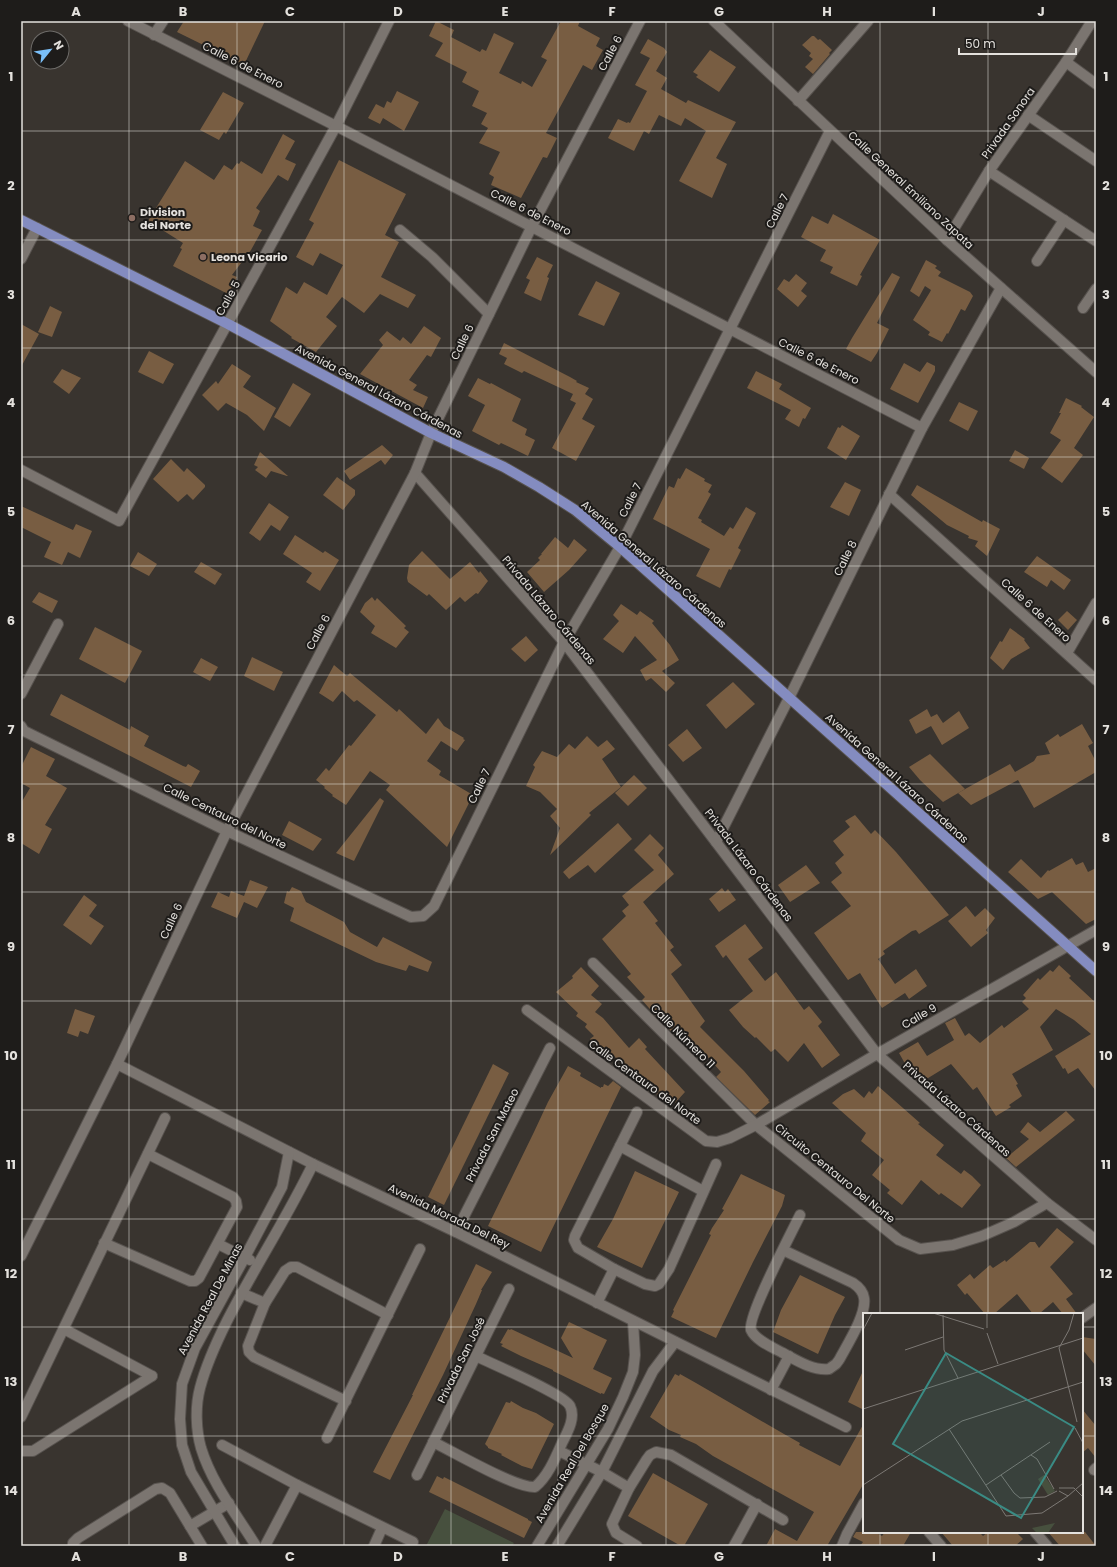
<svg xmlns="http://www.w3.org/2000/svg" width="1117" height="1567" viewBox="0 0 1117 1567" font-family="Poppins,sans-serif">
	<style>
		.green { fill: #47503e }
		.building { fill: #785d42 }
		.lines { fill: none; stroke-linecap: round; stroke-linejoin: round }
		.minor-casing { stroke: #57524e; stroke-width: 12 }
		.major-casing { stroke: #57524e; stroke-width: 12 }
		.minor { stroke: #7b7570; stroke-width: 10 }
		.major { stroke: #848cc0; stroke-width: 10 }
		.grid { fill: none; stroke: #e4e1dd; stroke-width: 1; stroke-opacity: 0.55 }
		.education-dot { fill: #8d6e63; stroke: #1e1c1a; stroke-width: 1.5 }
		.labels { text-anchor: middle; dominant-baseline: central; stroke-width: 4; stroke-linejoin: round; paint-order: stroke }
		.street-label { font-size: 11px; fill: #e4e1dd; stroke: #1e1c1a }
		.poi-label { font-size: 11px; font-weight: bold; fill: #e4e1dd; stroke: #1e1c1a; text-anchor: start }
		.inset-road { fill: none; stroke: #7d7975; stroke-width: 1 }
		.view { fill: #3a8b84; fill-opacity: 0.15; stroke: #3a8b84; stroke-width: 2 }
		.inset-edge { fill: none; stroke: #e4e1dd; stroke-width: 2 }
		.neatline { fill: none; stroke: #e4e1dd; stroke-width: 1.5 }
		.grid-label { font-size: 13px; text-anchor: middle; font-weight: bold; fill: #e4e1dd }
	</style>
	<rect width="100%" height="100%" fill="#39342f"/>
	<!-- green -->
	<polygon class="green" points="445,1509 514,1543 512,1546 426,1546"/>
	<!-- building -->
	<g class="building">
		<polygon points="184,21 265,21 244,65 177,32"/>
		<polygon points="436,21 454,30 451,37 480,52 482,49 486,51 494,33 514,43 499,73 521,84 522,81 532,87 547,60 541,57 561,21 580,21 578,26 600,38 596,46 603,50 592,70 583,65 546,133 557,138 547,158 543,157 521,198 491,185 494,177 489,174 500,152 479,143 488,128 481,124 487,113 472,106 479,91 462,82 467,72 435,56 443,43 429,36"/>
		<polygon points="812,36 814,36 818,40 820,39 832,50 829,53 830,54 813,74 805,67 813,59 809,56 811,53 802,45"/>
		<polygon points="648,39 664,48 667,52 656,71 667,78 661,89 686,103 688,100 736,122 716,158 727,164 712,198 679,181 706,131 685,118 681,126 659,115 649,134 644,131 634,151 608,138 618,119 627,123 628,122 630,123 647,91 635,85 650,58 640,53"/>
		<polygon points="710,50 736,67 719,92 696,77 698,75 693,72"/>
		<polygon points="397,91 419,102 404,131 383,118 380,124 368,118 376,104 384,108 387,101 391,103"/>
		<polygon points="223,92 244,103 226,134 224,132 219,140 200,130"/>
		<polygon points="283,134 295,141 285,159 296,164 288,181 278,175 256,208 260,211 253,226 262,230 251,250 232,275 237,277 228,294 173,266 182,249 180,248 183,243 148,221 185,161 214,180 224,165 232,170 237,163 239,164 241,161 262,174"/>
		<polygon points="339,160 406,194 385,235 399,242 381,277 416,295 408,308 380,294 364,313 342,297 326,317 337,326 316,352 291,338 292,337 270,321 286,287 297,294 304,282 327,295 343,265 320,253 313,266 296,257 314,223 309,220"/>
		<polygon points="833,214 880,240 860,275 862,276 857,286 830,273 833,267 820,261 826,250 801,237 812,216 828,224"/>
		<polygon points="537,257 553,265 547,277 549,278 541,301 524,293 530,280 526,278"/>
		<polygon points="926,260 937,266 935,268 941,272 938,276 970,292 973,296 965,311 961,309 948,334 947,333 942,342 928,335 930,332 913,320 930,292 931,290 925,286 919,297 910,291"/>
		<polygon points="892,273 900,277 877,323 889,329 877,353 871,362 846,349 852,338"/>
		<polygon points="796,274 807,283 801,291 807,296 798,307 777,289 784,279 789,282"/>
		<polygon points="596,281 620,293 604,326 578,315"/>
		<polygon points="50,306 62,312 52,337 38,332"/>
		<polygon points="21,324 39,334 21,367"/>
		<polygon points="424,326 441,338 431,357 427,355 409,380 417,385 413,390 428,397 423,408 360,374 383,345 379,340 387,331 400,341 403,337 411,344"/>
		<polygon points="504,343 570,377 577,381 576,382 589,388 585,394 593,399 582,419 595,426 576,461 552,448 576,403 570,400 573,394 524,371 522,373 504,364 507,358 499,354"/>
		<polygon points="149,351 174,364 163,384 138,372"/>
		<polygon points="927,362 935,366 935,371 918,403 890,389 904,363 920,372"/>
		<polygon points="232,364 251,376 243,387 276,408 264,431 247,415 226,403 218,411 202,395 216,381 218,384"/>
		<polygon points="62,369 81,378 69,394 53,382"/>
		<polygon points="756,371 782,384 779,389 811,408 805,419 803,418 799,427 785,419 791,410 747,388"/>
		<polygon points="478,378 490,384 491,383 521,399 512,421 527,429 525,435 535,440 528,456 501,443 499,445 472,431 485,405 468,396"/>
		<polygon points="293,383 311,394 290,427 274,417"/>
		<polygon points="1066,398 1082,406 1081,407 1094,417 1074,448 1083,455 1062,483 1041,468 1061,440 1050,433 1061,413 1059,413"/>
		<polygon points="959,402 978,411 968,431 949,421"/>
		<polygon points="842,425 860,436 846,460 827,448 838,427 840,428"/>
		<polygon points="382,445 393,455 385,465 381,460 350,480 344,471"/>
		<polygon points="1015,450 1029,458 1024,469 1009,461"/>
		<polygon points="260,452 288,476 287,476 271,471 266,478 255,470 258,467 254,465"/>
		<polygon points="171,459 184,472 187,468 205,485 205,487 193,500 187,494 178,502 153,479"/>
		<polygon points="686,468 705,479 704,481 712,485 708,492 711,494 698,518 702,520 701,522 724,536 730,527 733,529 746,507 756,513 738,548 741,550 731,570 729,569 720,588 696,576 710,549 653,519 669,486 674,488 678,478 680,479"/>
		<polygon points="337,477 355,490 355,495 343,510 323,495"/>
		<polygon points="845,482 861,490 849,516 830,507"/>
		<polygon points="917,485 982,522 983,520 1000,529 987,556 975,546 978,541 968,538 969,536 947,525 911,495"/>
		<polygon points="269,503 289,517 280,531 271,525 260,541 249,533"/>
		<polygon points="21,506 73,530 76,524 92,531 80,558 68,552 62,565 44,557 51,542 21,527"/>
		<polygon points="295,535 323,553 325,551 339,560 320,591 306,582 312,573 283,554"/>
		<polygon points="555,537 568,548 574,539 587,550 569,570 544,592 527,572 540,560 538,558 542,554 541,554"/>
		<polygon points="422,551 450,579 470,562 479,573 480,571 488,581 478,594 476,593 465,602 460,597 446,610 429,594 427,596 408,582 407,578 409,565"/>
		<polygon points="138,552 157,564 149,576 130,566"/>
		<polygon points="1037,556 1071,580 1064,590 1051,580 1047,587 1024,572"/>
		<polygon points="201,562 222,574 215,585 194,572"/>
		<polygon points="39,592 58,601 52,613 32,602"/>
		<polygon points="372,597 375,601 377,598 406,626 404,628 409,632 396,648 371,633 375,626 360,612 365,603"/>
		<polygon points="621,604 637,615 640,611 654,621 652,623 670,645 679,660 662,671 675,683 666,692 651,678 646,681 640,670 657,660 635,636 623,653 603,639 619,621 613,615"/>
		<polygon points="1067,611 1077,620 1068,630 1058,620"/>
		<polygon points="95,627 142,651 125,683 79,659"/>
		<polygon points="1010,628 1025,639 1024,640 1030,648 1011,659 1003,670 990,658 1000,641 1002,642"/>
		<polygon points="526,636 538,650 525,662 511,649"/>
		<polygon points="252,657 283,672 274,691 244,676"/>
		<polygon points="201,658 218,667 210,681 193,672"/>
		<polygon points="334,665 347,676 350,673 397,712 399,709 426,734 438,718 444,726 464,738 463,739 465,740 457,751 441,741 427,761 441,771 439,775 473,795 447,847 386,790 390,785 370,771 346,805 332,796 333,795 324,788 325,787 316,780 326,768 329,771 349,745 351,746 376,715 357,700 354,702 342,691 333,702 319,693"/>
		<polygon points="733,682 755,704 726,729 706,705"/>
		<polygon points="61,694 130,730 131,726 149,736 144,746 183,766 186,767 188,764 200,771 191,787 50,715"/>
		<polygon points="927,709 931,717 937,714 943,723 959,711 969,728 942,745 931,726 916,734 909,720"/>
		<polygon points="1082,724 1093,743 1088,746 1096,762 1096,772 1034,808 1018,780 971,805 958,793 1010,764 1015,772 1034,761 1037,756 1050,754 1045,743 1058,734 1060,737"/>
		<polygon points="687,729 702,748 683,762 668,745"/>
		<polygon points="587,736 598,747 607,740 615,749 602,759 621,787 589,813 591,815 550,855 560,828 550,816 557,809 540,792 526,786 535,767 533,765 542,751 557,757 569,744 575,749"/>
		<polygon points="31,747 55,759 46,776 67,788 45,825 52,829 39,854 21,843 21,803 30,788 21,783 21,767"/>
		<polygon points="930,754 965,789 943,802 920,780 909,767"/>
		<polygon points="634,775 647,788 628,806 615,793"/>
		<polygon points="380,798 384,801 354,861 336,853"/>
		<polygon points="855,815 871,834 875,830 896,852 949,915 919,934 916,930 912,931 883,951 885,954 878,959 895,984 916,969 927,986 909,999 905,993 882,1008 860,973 848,980 814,933 851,906 831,882 842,873 835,863 844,855 833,841 850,827 845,821"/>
		<polygon points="289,821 322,839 313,851 282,835"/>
		<polygon points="618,823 632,839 595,873 588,865 569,879 563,872"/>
		<polygon points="650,834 664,848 658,855 674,874 643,902 658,921 655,923 674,947 670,950 682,965 671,974 705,1021 700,1027 744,1071 769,1100 768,1101 770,1102 755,1115 716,1077 721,1072 698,1046 692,1052 656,1016 642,1000 645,997 627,977 631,974 602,939 626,916 622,911 629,905 622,896 654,870 634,850"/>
		<polygon points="1072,858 1076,865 1083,862 1088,872 1096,868 1096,919 1086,924 1052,892 1038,899 1008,872 1021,859 1041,878 1048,870 1049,871"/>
		<polygon points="806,865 820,883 790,902 778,885"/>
		<polygon points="250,880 268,887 257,908 244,902 237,918 211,907 218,892 229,897 231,891 244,896"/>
		<polygon points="292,887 301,891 306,902 344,922 350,932 377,947 383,937 432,962 428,972 409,965 406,971 376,962 290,921 294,908 284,903 287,891 289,892"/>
		<polygon points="722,888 725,892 728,889 736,900 719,912 709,899"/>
		<polygon points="84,895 97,905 89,916 104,926 91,945 63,925"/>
		<polygon points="966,906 975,917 985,908 995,918 986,930 988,933 971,947 948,921"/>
		<polygon points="745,924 763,948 748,959 765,981 776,972 804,1010 809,1006 822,1022 818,1026 840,1055 822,1068 804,1043 788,1062 775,1049 771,1052 756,1037 755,1038 743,1027 729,1010 753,991 726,955 723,958 715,946"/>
		<polygon points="1059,965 1071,976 1069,978 1096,1003 1096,1091 1078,1068 1068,1074 1065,1068 1063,1069 1055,1056 1091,1034 1074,1020 1056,1009 1040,1027 1053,1050 1012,1074 1018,1084 1016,1085 1022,1096 1009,1105 1011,1107 996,1116 977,1087 973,1090 951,1064 920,1083 912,1076 899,1053 918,1042 927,1056 954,1040 945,1023 955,1018 965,1036 969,1033 980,1043 1002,1025 1004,1028 1029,1009 1022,1002 1026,998 1023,995 1038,978 1040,980 1050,970 1053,972"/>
		<polygon points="581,967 599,986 591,995 602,1004 595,1012 603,1018 629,1048 639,1038 647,1047 645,1049 685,1092 675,1103 670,1097 666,1102 647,1086 645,1088 622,1072 626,1068 606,1048 603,1051 595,1045 590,1039 594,1036 585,1027 587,1024 576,1016 578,1013 556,992 573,978 572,976"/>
		<polygon points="75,1009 95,1016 88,1034 80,1031 78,1037 67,1033"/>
		<polygon points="493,1064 509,1073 444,1205 428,1197"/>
		<polygon points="568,1066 581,1073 580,1076 601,1088 601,1087 603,1087 604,1084 608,1086 613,1081 621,1087 541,1252 488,1226 534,1132 548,1102"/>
		<polygon points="878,1086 920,1123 918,1124 944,1145 936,1155 961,1174 964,1170 972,1176 981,1185 962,1208 941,1193 939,1195 921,1180 902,1205 887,1193 890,1190 872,1175 884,1160 861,1141 866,1133 832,1103 843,1094 854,1089 864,1098 869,1091 872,1094"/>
		<polygon points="1066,1111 1075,1120 1016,1167 1006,1158 1029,1139 1020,1132 1028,1122 1040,1132"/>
		<polygon points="635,1171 679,1192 642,1268 597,1247 613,1219"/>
		<polygon points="741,1174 785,1195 782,1206 753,1262 716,1338 671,1317 674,1311 673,1310 711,1235 709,1234 712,1228 724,1210 722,1209"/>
		<polygon points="1057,1228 1074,1242 1050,1267 1073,1294 1066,1299 1077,1314 1063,1314 1053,1302 1039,1314 1033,1314 1017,1294 994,1314 985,1314 967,1293 965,1295 957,1285 970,1274 974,1279 990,1265 993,1268 1005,1260 1006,1262 1030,1242 1035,1242 1039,1248"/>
		<polygon points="476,1264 492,1272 481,1290 482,1290 476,1304 443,1375 390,1480 373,1472 413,1395 412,1395"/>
		<polygon points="800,1275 845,1297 835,1315 818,1354 773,1332 781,1310"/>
		<polygon points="569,1322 607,1340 593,1369 612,1378 604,1394 601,1393 601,1394 553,1371 553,1370 521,1356 501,1346 503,1344 500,1343 508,1329 510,1330 511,1329 573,1358 561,1338"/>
		<polygon points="1082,1337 1096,1339 1096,1366 1082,1349"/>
		<polygon points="864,1369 864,1410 848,1402"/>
		<polygon points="675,1374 679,1376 680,1374 696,1383 784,1434 800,1443 799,1445 840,1466 864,1423 864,1483 827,1546 766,1546 775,1529 797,1541 814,1512 713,1456 696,1444 680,1437 681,1435 669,1430 650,1417"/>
		<polygon points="511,1401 523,1408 536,1413 554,1424 532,1469 522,1466 501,1455 502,1454 488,1448 488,1447 485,1444 506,1402 510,1403"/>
		<polygon points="1082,1409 1096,1426 1096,1458 1088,1448 1082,1453"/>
		<polygon points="653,1473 708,1504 684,1546 681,1546 628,1516"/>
		<polygon points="437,1476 443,1479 444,1477 528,1519 528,1520 532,1522 524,1538 429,1492"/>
		<polygon points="856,1532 875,1532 882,1536 885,1532 911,1532 903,1546 860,1546 863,1542 853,1537"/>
		<polygon points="941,1532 979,1532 983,1536 988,1532 1016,1532 1023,1539 1015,1546 953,1546"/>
		<polygon points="1048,1532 1085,1532 1096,1546 1060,1546"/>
	</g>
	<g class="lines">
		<defs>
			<g id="minor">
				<polyline points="128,21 336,126 922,428"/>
				<polyline points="714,21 947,240 1096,372"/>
				<polyline points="154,35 163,21"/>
				<polyline points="1066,62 1096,84"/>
				<polyline points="798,101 868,21"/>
				<polyline points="1028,115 1096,161"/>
				<polyline points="989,171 1096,241"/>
				<polyline points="400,230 432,257 489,314"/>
				<polyline points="947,240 989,171 1066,62 1092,21"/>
				<polyline points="21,259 37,228"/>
				<polyline points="1037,261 1064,220"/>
				<polyline points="1083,308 1096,289"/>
				<polyline points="21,470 119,521 336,126 389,21"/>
				<polyline points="415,473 564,642 877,1054 1047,1203 1096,1240"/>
				<polyline points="889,494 1096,680"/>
				<polyline points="1067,653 1096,603"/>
				<polyline points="21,694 58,624"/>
				<polyline points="21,726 24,731 227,831 411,917 423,916 434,906 564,642 620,547 830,131"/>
				<polyline points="716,842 789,698 922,428 1001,288"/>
				<polyline points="593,963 756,1125 899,1240 920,1249 953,1245 982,1236 1014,1222 1047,1203"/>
				<polyline points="527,1010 706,1141 717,1142 730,1138 756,1125 877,1054 1096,930"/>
				<polyline points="117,1064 313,1164 456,1232 846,1427"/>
				<polyline points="637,1112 575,1236 574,1240 578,1248 614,1269 645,1284 655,1286 659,1284 669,1269 716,1164"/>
				<polyline points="620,1146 703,1191"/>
				<polyline points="456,1232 550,1048"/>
				<polyline points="104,1243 190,1281 195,1281 199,1278 237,1207 236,1201 233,1197 148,1154"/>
				<polyline points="218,1244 250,1260"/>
				<path d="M783,1250l70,33c6,4 10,8 11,15 3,16 -17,47 -25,62l-3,4 -7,5c-16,2 -33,-9 -46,-16 -9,-5 -27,-12 -32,-23 -4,-13 41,-98 49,-115"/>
				<polyline points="21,1256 117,1064 227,831 415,473 431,433 532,226 640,21"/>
				<polyline points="241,1293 265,1303"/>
				<polyline points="597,1303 614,1269"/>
				<polyline points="1082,1318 1096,1308"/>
				<polyline points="64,1329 152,1376"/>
				<polyline points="771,1390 789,1356"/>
				<polyline points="346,1401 254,1357 249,1352 248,1346 265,1303 285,1271 291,1267 297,1267 388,1315"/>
				<polyline points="21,1417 165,1118"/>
				<polyline points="327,1438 420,1249"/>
				<path d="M433,1442c21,10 82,46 102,45 13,-11 20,-28 27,-44 5,-10 14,-25 8,-37 -6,-12 -78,-42 -94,-50"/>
				<polyline points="222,1445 297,1485 413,1542"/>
				<polyline points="21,1451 33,1451 152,1376"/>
				<polyline points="559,1451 602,1472 629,1488"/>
				<polyline points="1094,1470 1096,1468"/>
				<polyline points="417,1475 509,1289"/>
				<polyline points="190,1526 229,1503"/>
				<polyline points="929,1532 941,1546"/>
				<polyline points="1035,1532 1047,1546"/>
				<polyline points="73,1546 73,1543 78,1538 156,1489 162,1488 170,1493 202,1546"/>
				<polyline points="235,1546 191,1472 182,1445 180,1419 182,1384 195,1348 245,1257 282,1187 289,1152"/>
				<path d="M256,1546c-19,-31 -44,-62 -55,-98 -5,-18 -6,-41 -1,-60 6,-23 16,-45 27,-67 27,-53 60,-103 86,-157"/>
				<polyline points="265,1546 297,1485"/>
				<polyline points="374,1546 382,1528"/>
				<polyline points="537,1546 608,1429 623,1397 633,1372 635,1355 633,1321"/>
				<polyline points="557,1546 602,1472 653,1371 675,1342"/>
				<polyline points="637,1546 616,1533 612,1524 629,1488 647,1459 650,1455 656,1452 671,1455 783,1520"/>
				<polyline points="734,1546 757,1504"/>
				<polyline points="842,1546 847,1534 864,1503"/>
			</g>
			<polyline id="major" points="21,220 228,324 431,433 504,467 539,487 575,510 620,547 1096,971"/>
		</defs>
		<!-- minor casing -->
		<use href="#minor" class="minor-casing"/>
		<!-- major casing -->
		<use href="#major" class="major-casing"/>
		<!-- minor -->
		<use href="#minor" class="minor"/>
		<!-- major -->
		<use href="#major" class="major"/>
	</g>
	<!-- grid -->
	<path class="grid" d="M129,21v1525M237,21v1525M344,21v1525M451,21v1525M558,21v1525M666,21v1525M773,21v1525M880,21v1293M988,21v1293M21,131h1075M21,240h1075M21,348h1075M21,457h1075M21,566h1075M21,675h1075M21,784h1075M21,892h1075M21,1001h1075M21,1110h1075M21,1219h1075M21,1327h843M1082,1327h14M21,1436h843M1082,1436h14M880,1532v14M988,1532v14"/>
	<!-- markers -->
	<g class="education-dot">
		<circle cx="132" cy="218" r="4"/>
		<circle cx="203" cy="257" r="4"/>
	</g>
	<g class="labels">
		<!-- street labels -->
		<g class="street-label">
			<text transform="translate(610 53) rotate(-62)">Calle 6</text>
			<text transform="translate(243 65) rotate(27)">Calle 6 de Enero</text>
			<text transform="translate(1008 123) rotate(-55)">Privada Sonora</text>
			<text transform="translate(911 190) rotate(43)">Calle General Emiliano Zapata</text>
			<text transform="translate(777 211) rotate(-63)">Calle 7</text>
			<text transform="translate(531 212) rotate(27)">Calle 6 de Enero</text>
			<text transform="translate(228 298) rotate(-61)">Calle 5</text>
			<text transform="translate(462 342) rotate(-64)">Calle 6</text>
			<text transform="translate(819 361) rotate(27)">Calle 6 de Enero</text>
			<text transform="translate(379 391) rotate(28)">Avenida General Lázaro Cárdenas</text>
			<text transform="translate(630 500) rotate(-63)">Calle 7</text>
			<text transform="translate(845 558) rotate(-64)">Calle 8</text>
			<text transform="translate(654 564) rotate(41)">Avenida General Lázaro Cárdenas</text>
			<text transform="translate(549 610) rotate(50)">Privada Lázaro Cárdenas</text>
			<text transform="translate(1036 610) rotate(42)">Calle 6 de Enero</text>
			<text transform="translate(318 632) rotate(-62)">Calle 6</text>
			<text transform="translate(897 778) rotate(42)">Avenida General Lázaro Cárdenas</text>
			<text transform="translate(479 786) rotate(-64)">Calle 7</text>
			<text transform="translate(225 816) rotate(26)">Calle Centauro del Norte</text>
			<text transform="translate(749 865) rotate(53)">Privada Lázaro Cárdenas</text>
			<text transform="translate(171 921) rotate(-65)">Calle 6</text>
			<text transform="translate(919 1016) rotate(-30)">Calle 9</text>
			<text transform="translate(683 1036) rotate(45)">Calle Número 11</text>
			<text transform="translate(645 1082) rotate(36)">Calle Centauro del Norte</text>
			<text transform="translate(957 1109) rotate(41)">Privada Lázaro Cárdenas</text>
			<text transform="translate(492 1135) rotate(-63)">Privada San Mateo</text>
			<text transform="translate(835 1173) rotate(39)">Circuito Centauro Del Norte</text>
			<text transform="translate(449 1216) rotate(26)">Avenida Morada Del Rey</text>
			<text transform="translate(210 1299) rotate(-62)">Avenida Real De Minas</text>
			<text transform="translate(461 1360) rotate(-64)">Privada San José</text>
			<text transform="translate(572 1463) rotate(-60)">Avenida Real Del Bosque</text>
		</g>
		<!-- poi labels -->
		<g class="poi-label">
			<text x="140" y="212">Division<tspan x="140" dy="13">del Norte</tspan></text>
			<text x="211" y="257">Leona Vicario</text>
		</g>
	</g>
	<!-- overview -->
	<g transform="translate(863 1313)">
		<rect width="220" height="220" fill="#39342f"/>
		<path d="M181,162l11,16 -7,4 -10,-16zM192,210l-7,10h-11l-5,-5z" fill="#47503e"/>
		<path class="inset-road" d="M70,0l51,16M211,0l-5,17 -10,18 18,74M80,2l1,35 14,28M124,15v-15M0,17l9,-17M124,20l11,31M42,37l38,-13M0,96l220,-71M212,115l8,15M86,116l57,87 36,-3 26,-17M168,142l6,4 17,30M138,162l13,18 6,5 25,-1 12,-6M0,172l99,-64 121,-39M123,172l64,-43M196,175h15M211,175l9,9M196,178l9,5 15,-13"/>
		<path class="view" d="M83,40l128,74 -53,91 -128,-74z"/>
		<rect width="220" height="220" class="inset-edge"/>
	</g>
	<!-- border -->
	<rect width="1117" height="1567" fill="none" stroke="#1e1c1a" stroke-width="44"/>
	<!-- north arrow -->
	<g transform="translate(50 50) rotate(60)"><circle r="19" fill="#1e1c1a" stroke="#6d6b68"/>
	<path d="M0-3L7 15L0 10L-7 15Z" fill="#7abff8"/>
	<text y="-6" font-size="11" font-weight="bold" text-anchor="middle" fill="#e4e1dd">N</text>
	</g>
	<!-- scale -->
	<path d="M959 48v6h117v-6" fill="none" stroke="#e4e1dd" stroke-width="2"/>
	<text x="965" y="48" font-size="12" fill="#e4e1dd" stroke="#1e1c1a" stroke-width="3" paint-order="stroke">50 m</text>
	<rect x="22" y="22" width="1073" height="1523" class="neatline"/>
	<g class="grid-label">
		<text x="76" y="16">A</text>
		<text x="183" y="16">B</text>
		<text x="290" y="16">C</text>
		<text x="398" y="16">D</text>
		<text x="505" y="16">E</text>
		<text x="612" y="16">F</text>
		<text x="719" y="16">G</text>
		<text x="827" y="16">H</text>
		<text x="934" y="16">I</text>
		<text x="1041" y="16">J</text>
		<text x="11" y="81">1</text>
		<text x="1106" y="81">1</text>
		<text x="11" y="190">2</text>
		<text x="1106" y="190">2</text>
		<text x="11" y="299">3</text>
		<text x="1106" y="299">3</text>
		<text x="11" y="407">4</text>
		<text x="1106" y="407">4</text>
		<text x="11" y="516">5</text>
		<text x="1106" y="516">5</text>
		<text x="11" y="625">6</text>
		<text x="1106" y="625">6</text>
		<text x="11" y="734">7</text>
		<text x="1106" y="734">7</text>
		<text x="11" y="842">8</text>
		<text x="1106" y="842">8</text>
		<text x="11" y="951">9</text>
		<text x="1106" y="951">9</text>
		<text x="11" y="1060">10</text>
		<text x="1106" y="1060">10</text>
		<text x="11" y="1169">11</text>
		<text x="1106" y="1169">11</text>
		<text x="11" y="1278">12</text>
		<text x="1106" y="1278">12</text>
		<text x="11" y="1386">13</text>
		<text x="1106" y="1386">13</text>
		<text x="11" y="1495">14</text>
		<text x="1106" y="1495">14</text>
		<text x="76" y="1561">A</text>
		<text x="183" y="1561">B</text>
		<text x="290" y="1561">C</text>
		<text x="398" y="1561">D</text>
		<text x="505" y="1561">E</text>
		<text x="612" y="1561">F</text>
		<text x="719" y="1561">G</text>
		<text x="827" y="1561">H</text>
		<text x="934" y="1561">I</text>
		<text x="1041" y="1561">J</text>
	</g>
</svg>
